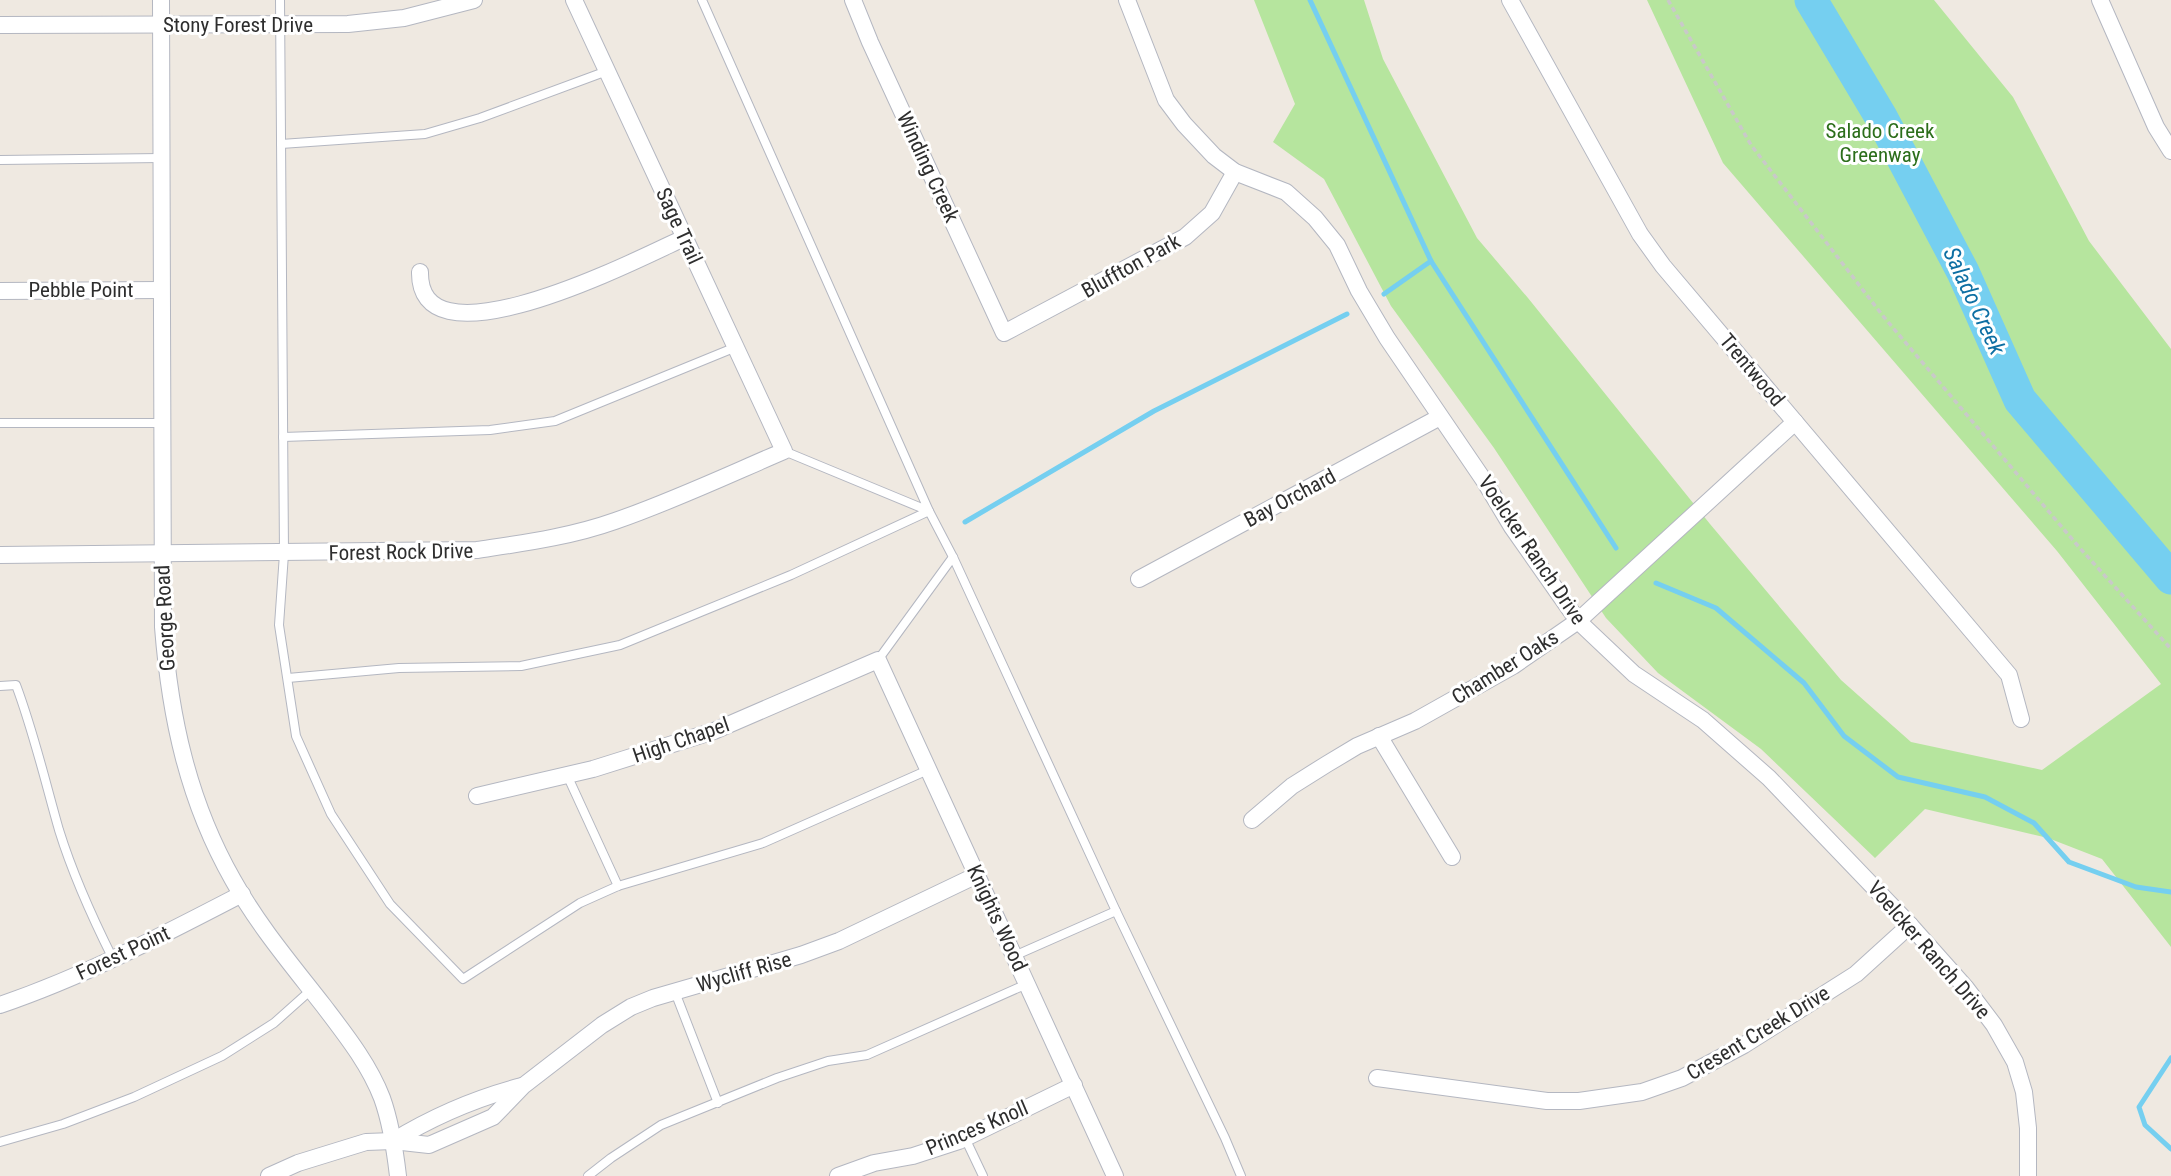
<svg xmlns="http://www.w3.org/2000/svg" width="2171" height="1176" viewBox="0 0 2171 1176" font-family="'Roboto Condensed',sans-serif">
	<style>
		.green { fill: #b6e59e }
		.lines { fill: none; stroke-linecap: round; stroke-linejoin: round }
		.stream { stroke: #75cff0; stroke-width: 5 }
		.river { stroke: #75cff0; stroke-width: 33 }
		.service-casing { stroke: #b4b7c1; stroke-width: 10 }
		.minor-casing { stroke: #b4b7c1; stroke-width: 18 }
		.path { stroke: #c9c9c9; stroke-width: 3.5; stroke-dasharray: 5 3.5; stroke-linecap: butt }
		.service { stroke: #fff; stroke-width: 8 }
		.minor { stroke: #fff; stroke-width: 16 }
		.labels { text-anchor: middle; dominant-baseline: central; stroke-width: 6; stroke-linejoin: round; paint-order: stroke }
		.street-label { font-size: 21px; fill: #2e2e2e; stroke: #fff }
		.park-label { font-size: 21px; fill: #2c6e1b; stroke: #fff }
		.water-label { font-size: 23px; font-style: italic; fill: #0d6fa3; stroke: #fff }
	</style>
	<rect width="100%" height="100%" fill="#efe9e1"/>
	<!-- green -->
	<polygon class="green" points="1254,0 1364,0 1383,59 1477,238 1528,298 1710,524 1841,680 1911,742 2042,770 2161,684 2057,551 1723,163 1647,0 1934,0 2013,97 2089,241 2171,349 2171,947 2102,859 2048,838 1925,809 1875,858 1761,749 1658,673 1606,618 1494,448 1391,306 1324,179 1273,142 1295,104"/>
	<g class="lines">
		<!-- stream -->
		<g class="stream">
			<polyline points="1310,0 1431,261 1616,548"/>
			<polyline points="1384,294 1431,261"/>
			<polyline points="965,522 1154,411 1347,314"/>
			<polyline points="1656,583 1716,608 1804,683 1844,736 1898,777 1985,797 2034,823 2069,862 2136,887 2171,892"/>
			<polyline points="2171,1058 2139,1107 2145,1125 2171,1149"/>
		</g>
		<!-- river -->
		<polyline class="river" points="1811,0 1881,117 1963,272 2020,400 2171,578"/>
		<defs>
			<g id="service">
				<polyline points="280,0 284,554 279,625 296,736 331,814 390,904 463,979 580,903 618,886 763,843 928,770"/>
				<polyline points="702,0 929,511 784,451"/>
				<polyline points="281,144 425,134 480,118 607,71"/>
				<polyline points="0,160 161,158"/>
				<polyline points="0,423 161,423"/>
				<polyline points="283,437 490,430 555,421 736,347"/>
				<polyline points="878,660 953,557"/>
				<polyline points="288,678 399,668 521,666 620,645 791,575 929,511 953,557 1116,911 1225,1138 1241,1176"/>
				<path d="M0,686l16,-1c18,48 29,96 43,145 14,45 33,87 54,129"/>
				<polyline points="567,775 618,886"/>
				<polyline points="1014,956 1116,911"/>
				<polyline points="675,992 718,1103"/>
				<polyline points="965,1138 983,1176"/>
				<polyline points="0,1142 63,1124 134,1097 222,1056 274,1023 311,990"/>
				<polyline points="588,1176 611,1158 661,1125 777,1078 828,1061 867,1055 1027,984"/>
			</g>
			<g id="minor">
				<path d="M161,0l2,627c7,90 25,174 70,253 25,45 58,84 90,125 22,29 46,59 59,93 9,25 13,52 16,78"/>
				<polyline points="853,0 870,42 1004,333 1185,237 1212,213 1235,172"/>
				<polyline points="1127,0 1166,100 1184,124 1214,156 1235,172 1286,192 1315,218 1337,245 1359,291 1387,338 1485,482 1512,527 1578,621 1634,674 1703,720 1769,778 1910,925 1966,988 1994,1025 2015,1062 2024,1092 2028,1128 2028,1176"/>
				<polyline points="1510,0 1640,234 1663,266 2009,675 2021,719"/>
				<polyline points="2100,0 2156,127 2171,151"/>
				<polyline points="0,25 348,24 404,18 474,0"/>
				<path d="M420,272c-2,102 226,-17 264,-34"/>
				<polyline points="0,291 161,290"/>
				<path d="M0,555l477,-5c46,-7 93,-13 138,-29 58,-20 113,-46 169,-70l-210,-451"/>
				<polyline points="1139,579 1440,417"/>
				<polyline points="1379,736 1452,857"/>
				<polyline points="477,796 593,769 714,731 878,660 1115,1176"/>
				<polyline points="1252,820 1292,786 1327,764 1357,746 1415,721 1513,666 1578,621 1795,422"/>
				<path d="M0,1005c85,-29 163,-70 242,-111"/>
				<polyline points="1377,1078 1547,1101 1579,1101 1642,1092 1682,1078 1744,1045 1856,974 1910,925"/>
				<path d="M393,1141c41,-25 83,-43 129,-55"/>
				<polyline points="269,1176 298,1163 366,1142 393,1141 429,1145 493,1117 523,1086 602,1025 631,1007 653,998 801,955 839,941 977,875"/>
				<polyline points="838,1176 874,1163 913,1156 959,1141 1074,1085"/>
			</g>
		</defs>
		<!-- service casing -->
		<use href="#service" class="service-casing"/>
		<!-- minor casing -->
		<use href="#minor" class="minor-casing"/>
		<!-- path -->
		<polyline class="path" points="1668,0 1751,145 1883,316 2078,546 2171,649"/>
		<!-- service -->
		<use href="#service" class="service"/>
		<!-- minor -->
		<use href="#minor" class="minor"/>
	</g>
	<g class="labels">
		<!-- street labels -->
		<g class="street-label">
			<text x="238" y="25">Stony Forest Drive</text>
			<text transform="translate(928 167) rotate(65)">Winding Creek</text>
			<text transform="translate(679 226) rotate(65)">Sage Trail</text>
			<text transform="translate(1131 266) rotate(-29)">Bluffton Park</text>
			<text x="81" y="290">Pebble Point</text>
			<text transform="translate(1752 370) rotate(50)">Trentwood</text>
			<text transform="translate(1290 498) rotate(-28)">Bay Orchard</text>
			<text transform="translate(1532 550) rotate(56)">Voelcker Ranch Drive</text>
			<text transform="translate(401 552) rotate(-1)">Forest Rock Drive</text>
			<text transform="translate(165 618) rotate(-93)">George Road</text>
			<text transform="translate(1505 667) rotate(-32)">Chamber Oaks</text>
			<text transform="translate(681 740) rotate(-19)">High Chapel</text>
			<text transform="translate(997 918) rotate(65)">Knights Wood</text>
			<text transform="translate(1929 950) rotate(49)">Voelcker Ranch Drive</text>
			<text transform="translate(123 953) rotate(-25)">Forest Point</text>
			<text transform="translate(744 972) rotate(-16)">Wycliff Rise</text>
			<text transform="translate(1758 1033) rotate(-31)">Cresent Creek Drive</text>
			<text transform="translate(977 1128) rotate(-23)">Princes Knoll</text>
		</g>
		<!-- park labels -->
		<g class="park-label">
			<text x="1880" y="131">Salado Creek<tspan x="1880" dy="24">Greenway</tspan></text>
		</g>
		<!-- water labels -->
		<g class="water-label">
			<text transform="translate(1974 301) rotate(65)">Salado Creek</text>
		</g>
	</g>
</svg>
